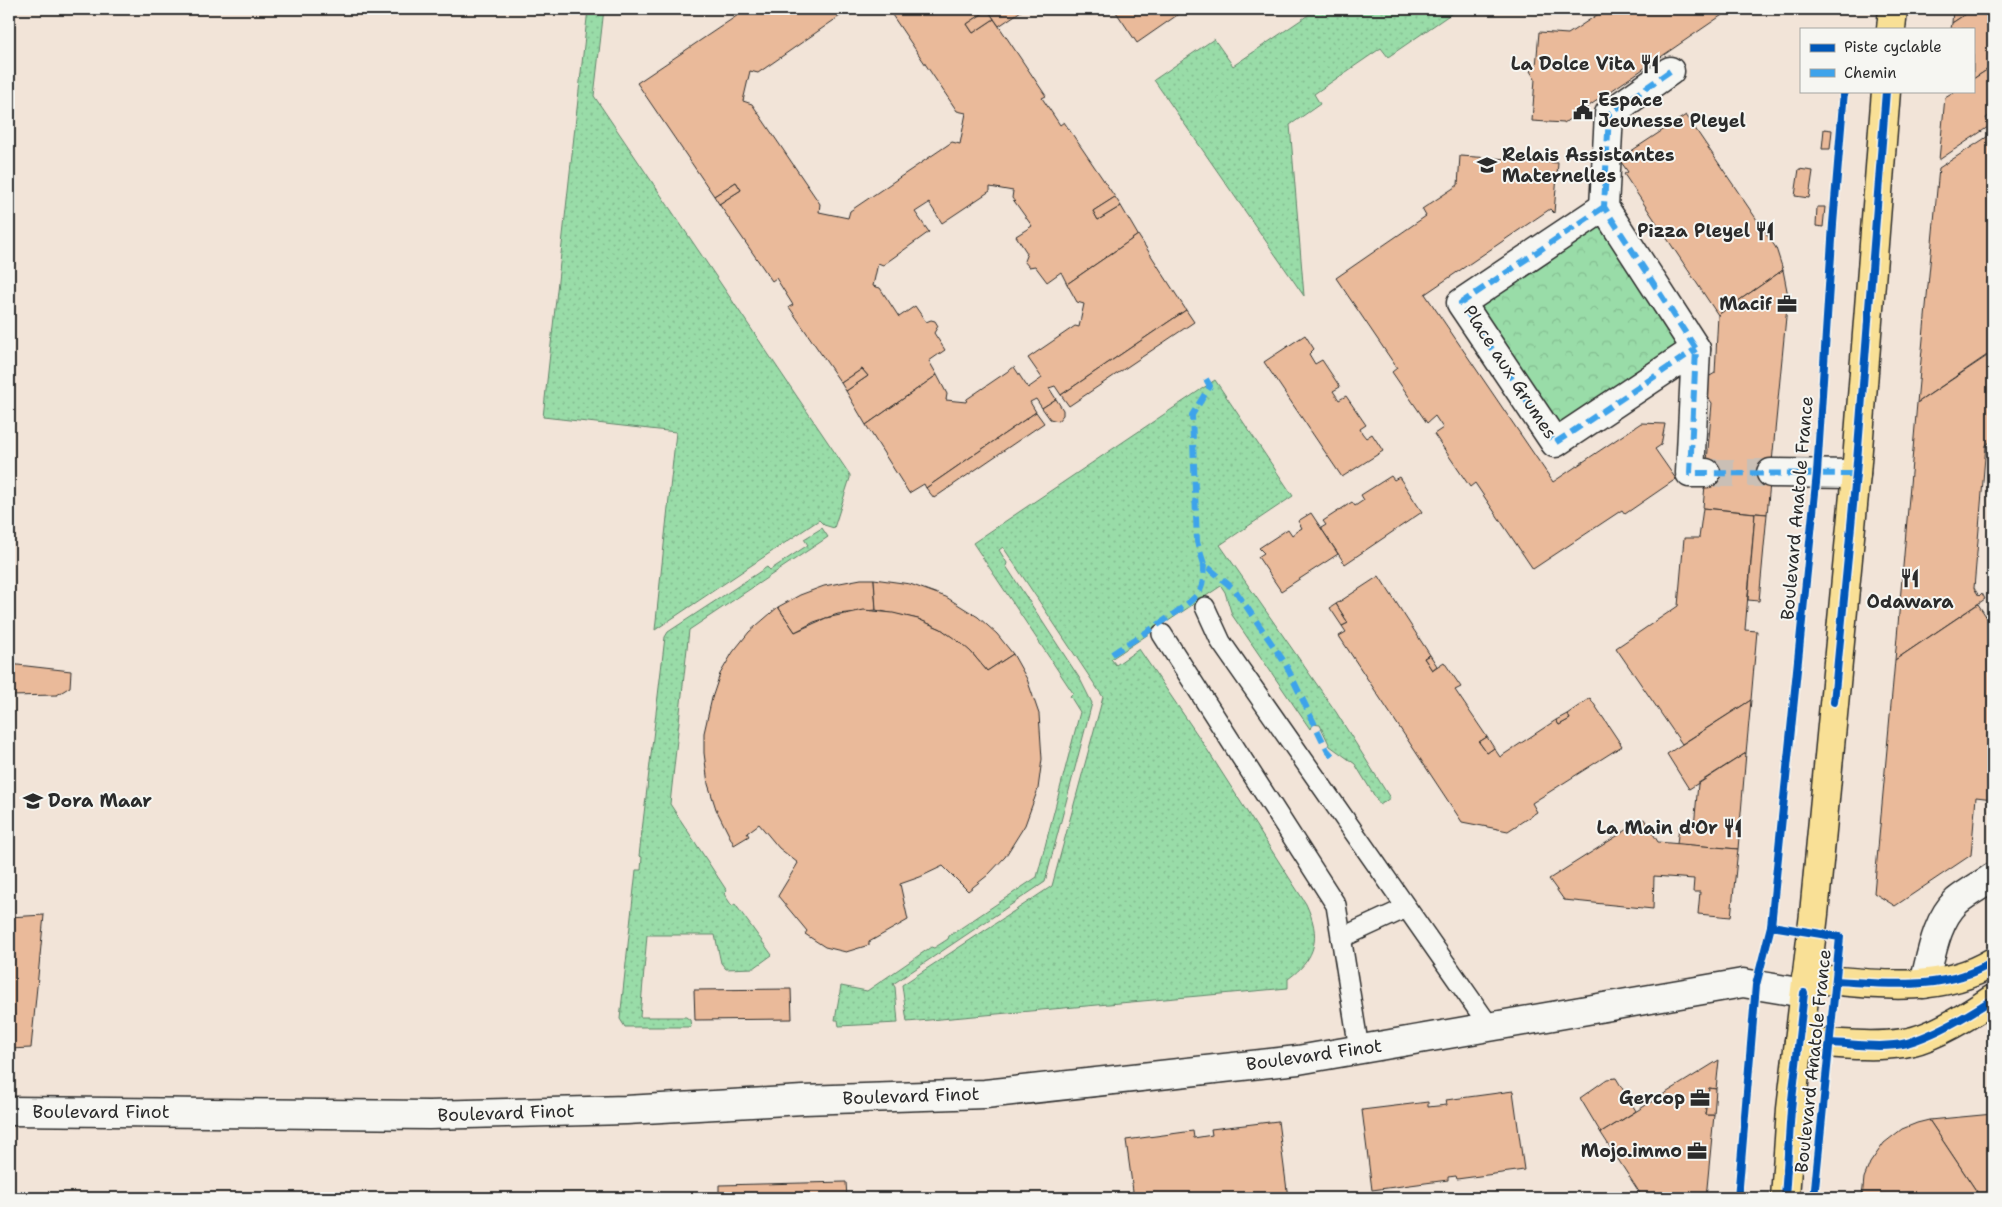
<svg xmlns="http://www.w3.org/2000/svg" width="2002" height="1207" viewBox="0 0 2002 1207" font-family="'Shantell Sans',sans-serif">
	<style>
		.grass { fill: url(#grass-dots); stroke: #62846a }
		.forest { fill: url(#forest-crowns); stroke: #62846a }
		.building { fill: #eaba9a; stroke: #2b2b2b }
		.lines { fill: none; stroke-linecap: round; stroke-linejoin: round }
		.street-tunnel { stroke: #cabfb5; stroke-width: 28; stroke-dasharray: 28 14; stroke-linecap: butt }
		.lane-casing { stroke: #2b2b2b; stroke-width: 22 }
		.street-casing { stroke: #2b2b2b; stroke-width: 31 }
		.primary-casing { stroke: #2b2b2b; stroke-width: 31 }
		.lane { stroke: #f6f6f2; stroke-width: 19 }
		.street { stroke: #f6f6f2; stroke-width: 28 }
		.primary { stroke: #f9e096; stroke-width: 28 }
		.quiet { stroke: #3ea3eb; stroke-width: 6; stroke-dasharray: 12 6; stroke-linecap: butt }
		.cycleway-casing { stroke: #f6f6f2; stroke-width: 11 }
		.cycleway { stroke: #0057b8; stroke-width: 8 }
		.labels { text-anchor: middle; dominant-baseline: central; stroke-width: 4; stroke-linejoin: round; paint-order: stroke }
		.poi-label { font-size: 18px; font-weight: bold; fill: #2b2b2b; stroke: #f6f6f2; text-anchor: end }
		.street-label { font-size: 18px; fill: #2b2b2b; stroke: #f6f6f2 }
	</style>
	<defs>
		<pattern id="grass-dots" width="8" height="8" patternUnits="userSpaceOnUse" patternTransform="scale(1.25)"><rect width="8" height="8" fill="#99dca8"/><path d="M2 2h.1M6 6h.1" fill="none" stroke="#84bd91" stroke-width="1.8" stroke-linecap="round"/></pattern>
		<pattern id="forest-crowns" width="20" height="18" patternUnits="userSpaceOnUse" patternTransform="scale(1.25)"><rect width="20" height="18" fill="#99dca8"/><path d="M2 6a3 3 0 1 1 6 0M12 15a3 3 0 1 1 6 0" fill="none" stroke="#84bd91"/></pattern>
	</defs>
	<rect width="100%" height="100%" fill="#f2e4d8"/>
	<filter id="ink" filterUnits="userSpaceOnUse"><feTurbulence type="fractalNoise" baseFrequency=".02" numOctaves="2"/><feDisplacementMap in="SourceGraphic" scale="10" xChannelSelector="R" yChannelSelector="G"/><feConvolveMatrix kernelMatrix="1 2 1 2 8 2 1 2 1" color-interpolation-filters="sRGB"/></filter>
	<g filter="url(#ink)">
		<!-- grass -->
		<g class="grass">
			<polygon points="588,9 604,9 594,96 850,475 850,478 834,528 824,525 819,520 655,630 676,432 543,417"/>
			<polygon points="1317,9 1458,9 1388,57 1381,48 1314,94 1320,104 1290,125 1304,296 1154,80 1214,39 1233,66"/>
			<path d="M1215,380l78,116 -73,49 116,167 54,86 -10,7 -25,-41 -25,-18 -10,-21 -8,-1 -2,5 -78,-114 -7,-23 -4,-6 -110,73 5,6 23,-16 62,91 105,164c15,32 11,54 -18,75v9l-381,34 -5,-37 150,-99 51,-189 -100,-150 -4,3 8,13 -1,3 74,113 12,24 -47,179 -152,102 2,3 3,36 -59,3 -1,-6h-3l6,-34 26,5 64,-44 3,1 14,-9 1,-3 88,-59 43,-165 -10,-16 3,-3 -100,-150z"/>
			<polygon points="822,528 828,537 689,630 670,804 727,891 724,894 732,906 735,904 772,955 754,968 726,969 721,963 715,935 647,935 640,1017 686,1017 690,1020 691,1027 625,1027 620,1019 636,870 641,870 642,857 639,856 665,637 668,632 767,567 770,570 808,545 804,539"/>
		</g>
		<!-- forest -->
		<polygon class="forest" points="1604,207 1696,349 1555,443 1461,303"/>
		<!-- building -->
		<g class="building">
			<polygon points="747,9 850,9 758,73 750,71 743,101 752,104 820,204 819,212 848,218 850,211 952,142 960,144 966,113 957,111 888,9 987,9 988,10 967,24 973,33 994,19 1046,96 1042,98 1060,125 1064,122 1115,197 1093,211 1098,220 1121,206 1138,235 1067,284 1061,272 1047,282 1035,266 1029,267 1024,261 1027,253 1016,236 1032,226 1012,198 1013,191 990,187 990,191 942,223 929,203 915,212 929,232 883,265 878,263 873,286 880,288 899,317 915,306 926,322 931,320 935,321 938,326 934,333 945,350 929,361 937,375 866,425 846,391 868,376 862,369 841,383 789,307 793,305 776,278 772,281 719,204 741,190 736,182 714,196 637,83"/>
			<polygon points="987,9 1024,9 999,26"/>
			<polygon points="1114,9 1186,9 1137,43"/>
			<polygon points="1606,9 1731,9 1564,123 1532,121 1535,79 1530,71 1536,67 1539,32 1568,34"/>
			<polygon points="1953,9 1973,9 1952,23"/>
			<polygon points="1973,9 1991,9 1993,13 1993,24 1988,28 1993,35 1993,66 1973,79 1973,29 1951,29 1952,23"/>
			<polygon points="988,10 994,19 973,33 967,24"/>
			<polygon points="1993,66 1993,113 1986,118 1991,125 1939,160 1945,97 1955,91 1973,91 1973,79"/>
			<polygon points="1686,115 1776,248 1783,270 1718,315 1624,174 1628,172 1619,159"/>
			<polygon points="1824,129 1832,130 1830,149 1822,149"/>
			<polygon points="1993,133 1993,351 1917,403 1939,168"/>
			<polygon points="1515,154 1520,160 1558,163 1554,213 1550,209 1425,294 1553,482 1641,423 1665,424 1661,445 1655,449 1676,479 1625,514 1622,510 1533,569 1475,483 1470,487 1434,434 1443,428 1435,416 1427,423 1392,372 1397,368 1336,278 1426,216 1422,209 1458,185 1460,156 1509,159"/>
			<polygon points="1799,169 1813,171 1809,198 1795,196"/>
			<polygon points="736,182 741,190 719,204 714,196"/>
			<polygon points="1115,197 1121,206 1098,220 1093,211"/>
			<polygon points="1817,207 1825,207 1823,227 1816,226"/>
			<polygon points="1138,235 1186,310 1061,395 1055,386 1049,388 1056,399 1042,408 1036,399 1030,402 1036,412 926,488 924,484 909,493 866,425 937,375 947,394 946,400 966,402 967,399 1014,367 1028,388 1042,378 1028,358 1075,326 1079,327 1084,304 1077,302 1067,284"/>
			<polygon points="1783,270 1788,296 1767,514 1703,508 1712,403 1698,383 1715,373 1718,315"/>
			<polygon points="1186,310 1194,322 1069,406 1061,395"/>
			<polygon points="1305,335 1314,349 1309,354 1315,364 1322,360 1340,387 1333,391 1339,400 1346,396 1366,425 1360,429 1362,433 1366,438 1372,434 1383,451 1342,477 1264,362"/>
			<polygon points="1993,352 1993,440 1986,445 1974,588 1979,596 1982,593 1985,599 1895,660 1917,403"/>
			<polygon points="862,369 868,376 846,391 841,383"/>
			<polygon points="1056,399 1063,410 1063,415 1058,421 1050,419 1042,408"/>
			<polygon points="1036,412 1044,423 934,498 926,488"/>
			<polygon points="1391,476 1394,480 1399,477 1422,512 1345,564 1321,528 1326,525 1323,521 1352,502 1355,506 1364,500 1361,495"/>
			<polygon points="1703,508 1755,513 1745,630 1757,631 1751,700 1682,744 1616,648 1678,606 1684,538 1699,538"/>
			<polygon points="1311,513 1338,554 1281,591 1258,557 1264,553 1259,548 1288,529 1292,535 1297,531 1302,528 1298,521"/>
			<polygon points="1755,513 1767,514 1759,601 1748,600"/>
			<polygon points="1379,576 1430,655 1424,658 1432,670 1444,662 1461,687 1455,690 1487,737 1479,742 1487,753 1494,748 1500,757 1556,720 1559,725 1570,719 1567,714 1590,698 1622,746 1532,803 1537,812 1508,831 1462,822 1339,636 1346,632 1342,626 1348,623 1336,604"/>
			<polygon points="861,579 874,579 876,610 838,614 814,622 795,632 778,607 800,595 824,586"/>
			<polygon points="874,579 910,584 946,597 978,617 997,634 1013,654 987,671 971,652 941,629 918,619 876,610"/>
			<polygon points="1336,604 1348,623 1342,626 1330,608"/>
			<polygon points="1978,604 1993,627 1993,799 1976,797 1971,855 1895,906 1874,893 1895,660"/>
			<polygon points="778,607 795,632 826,618 864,610 893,613 918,619 941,629 962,644 971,652 987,671 1013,654 1027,679 1039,714 1042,759 1038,789 1025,825 1005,857 988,875 968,891 943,866 920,877 900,884 908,920 869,942 869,945 846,952 825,947 805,934 807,931 778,896 798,863 779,848 759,824 747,833 749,836 734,845 716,809 708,784 704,753 704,733 712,698 720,674 733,652 749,632"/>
			<polygon points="1430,655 1437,666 1432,670 1424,658"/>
			<polygon points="9,664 71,671 70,687 57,695 9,696"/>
			<polygon points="1751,700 1746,753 1689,789 1667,754"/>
			<polygon points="1567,714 1570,719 1559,725 1556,720"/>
			<polygon points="1487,737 1494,748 1487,753 1479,742"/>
			<polygon points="1746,753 1738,849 1677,844 1679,826 1694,827 1698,784"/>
			<polygon points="1644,819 1658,842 1738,849 1731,917 1698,914 1700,892 1693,892 1694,879 1654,876 1653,909 1564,900 1549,879"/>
			<polygon points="44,915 31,1048 9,1049 9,917"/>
			<polygon points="791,989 792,1019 695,1020 694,990"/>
			<polygon points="1719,1060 1716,1089 1709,1088 1705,1115 1714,1115 1706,1198 1643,1198 1601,1133"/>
			<polygon points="1616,1078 1636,1111 1601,1133 1580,1098 1607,1079"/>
			<polygon points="1709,1088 1716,1089 1714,1115 1705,1115"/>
			<polygon points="1513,1091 1524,1170 1457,1179 1456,1176 1448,1177 1448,1180 1372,1190 1362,1110 1428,1102 1428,1107 1447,1105 1446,1100"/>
			<polygon points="1993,1114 1993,1195 1989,1198 1981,1198 1929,1120"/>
			<polygon points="1929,1120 1981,1198 1862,1198 1864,1178 1870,1163 1884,1143 1902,1129 1917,1123"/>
			<polygon points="1278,1121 1288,1198 1126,1198 1133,1191 1126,1140 1193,1131 1194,1138 1212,1135 1211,1129"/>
			<polygon points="846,1182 847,1198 719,1198 719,1185"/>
		</g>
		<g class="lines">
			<!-- street-tunnel -->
			<polyline class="street-tunnel" points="1706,473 1771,473"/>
			<defs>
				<g id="lane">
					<polyline points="1205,607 1221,642 1490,1027"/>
					<polyline points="1162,634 1336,905 1359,1049"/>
					<polyline points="1341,938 1406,908"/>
				</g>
				<g id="street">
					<polyline points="1670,71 1609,114 1604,207 1696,349 1690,473 1706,473"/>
					<polyline points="1604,207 1461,303 1555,443 1696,349"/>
					<polyline points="1771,473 1856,474"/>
					<path d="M1924,984c7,-27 12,-64 33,-83 11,-9 25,-16 36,-24"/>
					<polyline points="9,1111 429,1115 626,1110 803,1100 985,1094 1298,1060 1743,983 1804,993"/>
				</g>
				<g id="primary">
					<polyline points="1891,29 1893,9"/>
					<path d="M1806,978c61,5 132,18 187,-16"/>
					<path d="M1799,1041c35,2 70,7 104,2 27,-3 68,-29 90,-44"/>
					<polyline points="1785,1198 1791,1109 1814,914 1856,474 1886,91"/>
				</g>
			</defs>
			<!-- lane casing -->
			<use href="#lane" class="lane-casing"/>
			<!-- street casing -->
			<use href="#street" class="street-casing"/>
			<!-- primary casing -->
			<use href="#primary" class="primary-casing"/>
			<!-- lane -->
			<use href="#lane" class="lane"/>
			<!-- street -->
			<use href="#street" class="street"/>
			<!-- primary -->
			<use href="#primary" class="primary"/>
			<!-- quiet -->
			<g class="quiet">
				<polyline points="1670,71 1609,114 1604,207 1696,349 1690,473 1856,474"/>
				<polyline points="1604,207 1461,303 1555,443 1696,349"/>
				<polyline points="1206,379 1210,386 1192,415 1197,542 1204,564 1235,590 1285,663 1327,750 1334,758"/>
				<path d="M1112,654c19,-13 77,-46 88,-63 4,-8 3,-19 4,-27"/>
			</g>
			<defs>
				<g id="cycleway">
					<polyline points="1834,702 1856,474 1886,91"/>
					<polyline points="1771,926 1840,937 1814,1198"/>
					<path d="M1837,981c52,3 109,10 156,-19"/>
					<path d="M1830,1043c24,1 53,6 77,0 30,-9 60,-27 86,-44"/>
					<polyline points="1738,1198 1756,985 1771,926 1817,473 1833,224 1844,91"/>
					<polyline points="1785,1198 1791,1109 1804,993"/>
				</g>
			</defs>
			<!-- cycleway casing -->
			<use href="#cycleway" class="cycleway-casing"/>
			<!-- cycleway -->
			<use href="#cycleway" class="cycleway"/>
		</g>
	</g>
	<!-- icons -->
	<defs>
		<symbol id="restaurant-bare" viewBox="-9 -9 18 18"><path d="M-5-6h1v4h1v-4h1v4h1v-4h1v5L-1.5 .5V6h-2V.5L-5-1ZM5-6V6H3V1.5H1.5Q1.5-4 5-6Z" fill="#2b2b2b" stroke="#f6f6f2" stroke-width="2.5" paint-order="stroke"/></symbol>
		<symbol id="civic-bare" viewBox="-9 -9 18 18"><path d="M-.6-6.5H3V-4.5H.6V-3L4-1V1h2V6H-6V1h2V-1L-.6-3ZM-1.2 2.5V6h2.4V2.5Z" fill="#2b2b2b" stroke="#f6f6f2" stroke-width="2.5" paint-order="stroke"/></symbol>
		<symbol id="school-bare" viewBox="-9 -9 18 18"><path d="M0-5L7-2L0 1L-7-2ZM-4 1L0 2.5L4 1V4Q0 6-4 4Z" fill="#2b2b2b" stroke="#f6f6f2" stroke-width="2.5" paint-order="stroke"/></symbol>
		<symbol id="office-bare" viewBox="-9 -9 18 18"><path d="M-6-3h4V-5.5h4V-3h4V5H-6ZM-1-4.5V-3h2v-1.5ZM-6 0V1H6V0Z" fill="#2b2b2b" stroke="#f6f6f2" stroke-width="2.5" paint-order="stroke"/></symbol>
	</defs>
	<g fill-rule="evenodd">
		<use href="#restaurant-bare" x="1636" y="50" width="28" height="28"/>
		<use href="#civic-bare" x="1569" y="96" width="28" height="28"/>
		<use href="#school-bare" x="1473" y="151" width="28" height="28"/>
		<use href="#restaurant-bare" x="1751" y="217" width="28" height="28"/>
		<use href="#office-bare" x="1773" y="290" width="28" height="28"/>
		<use href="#restaurant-bare" x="1896" y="564" width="28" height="28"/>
		<use href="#school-bare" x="19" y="787" width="28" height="28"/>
		<use href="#restaurant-bare" x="1719" y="814" width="28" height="28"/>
		<use href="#office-bare" x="1686" y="1084" width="28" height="28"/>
		<use href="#office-bare" x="1683" y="1137" width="28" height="28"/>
	</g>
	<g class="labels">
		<!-- poi labels -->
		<g class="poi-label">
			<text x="1635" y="64">La Dolce Vita</text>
			<text x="1598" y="100" text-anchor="start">Espace<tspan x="1598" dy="21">Jeunesse Pleyel</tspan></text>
			<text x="1502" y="155" text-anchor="start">Relais Assistantes<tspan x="1502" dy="21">Maternelles</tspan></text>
			<text x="1750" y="231">Pizza Pleyel</text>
			<text x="1772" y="304">Macif</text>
			<text x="1910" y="602" text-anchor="middle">Odawara</text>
			<text x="48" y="801" text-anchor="start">Dora Maar</text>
			<text x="1718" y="828">La Main d'Or</text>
			<text x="1685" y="1098">Gercop</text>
			<text x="1682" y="1151">Mojo.immo</text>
		</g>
		<!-- street labels -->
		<g class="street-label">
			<text transform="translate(1510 372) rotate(57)">Place aux Grumes</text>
			<text transform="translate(1797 508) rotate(-85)">Boulevard Anatole France</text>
			<text transform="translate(1314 1055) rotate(-8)">Boulevard Finot</text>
			<text transform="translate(1813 1061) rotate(-84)">Boulevard Anatole France</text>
			<text transform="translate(911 1096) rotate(-2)">Boulevard Finot</text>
			<text x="101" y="1112">Boulevard Finot</text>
			<text transform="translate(506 1113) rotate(-2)">Boulevard Finot</text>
		</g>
	</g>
	<!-- margin -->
	<rect width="2002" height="1207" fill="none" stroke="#f6f6f2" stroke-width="30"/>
	<rect x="15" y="15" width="1972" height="1177" fill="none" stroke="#2b2b2b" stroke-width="2" filter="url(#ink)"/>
	<!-- legend -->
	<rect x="1800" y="28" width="175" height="65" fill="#f6f6f2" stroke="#a5a5a2"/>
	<rect x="1810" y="44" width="25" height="8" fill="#0057b8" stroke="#a5a5a2"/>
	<text x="1844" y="52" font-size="15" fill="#2b2b2b">Piste cyclable</text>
	<rect x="1810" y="69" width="25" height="8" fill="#3ea3eb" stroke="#a5a5a2"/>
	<text x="1844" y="78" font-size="15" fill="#2b2b2b">Chemin</text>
</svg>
